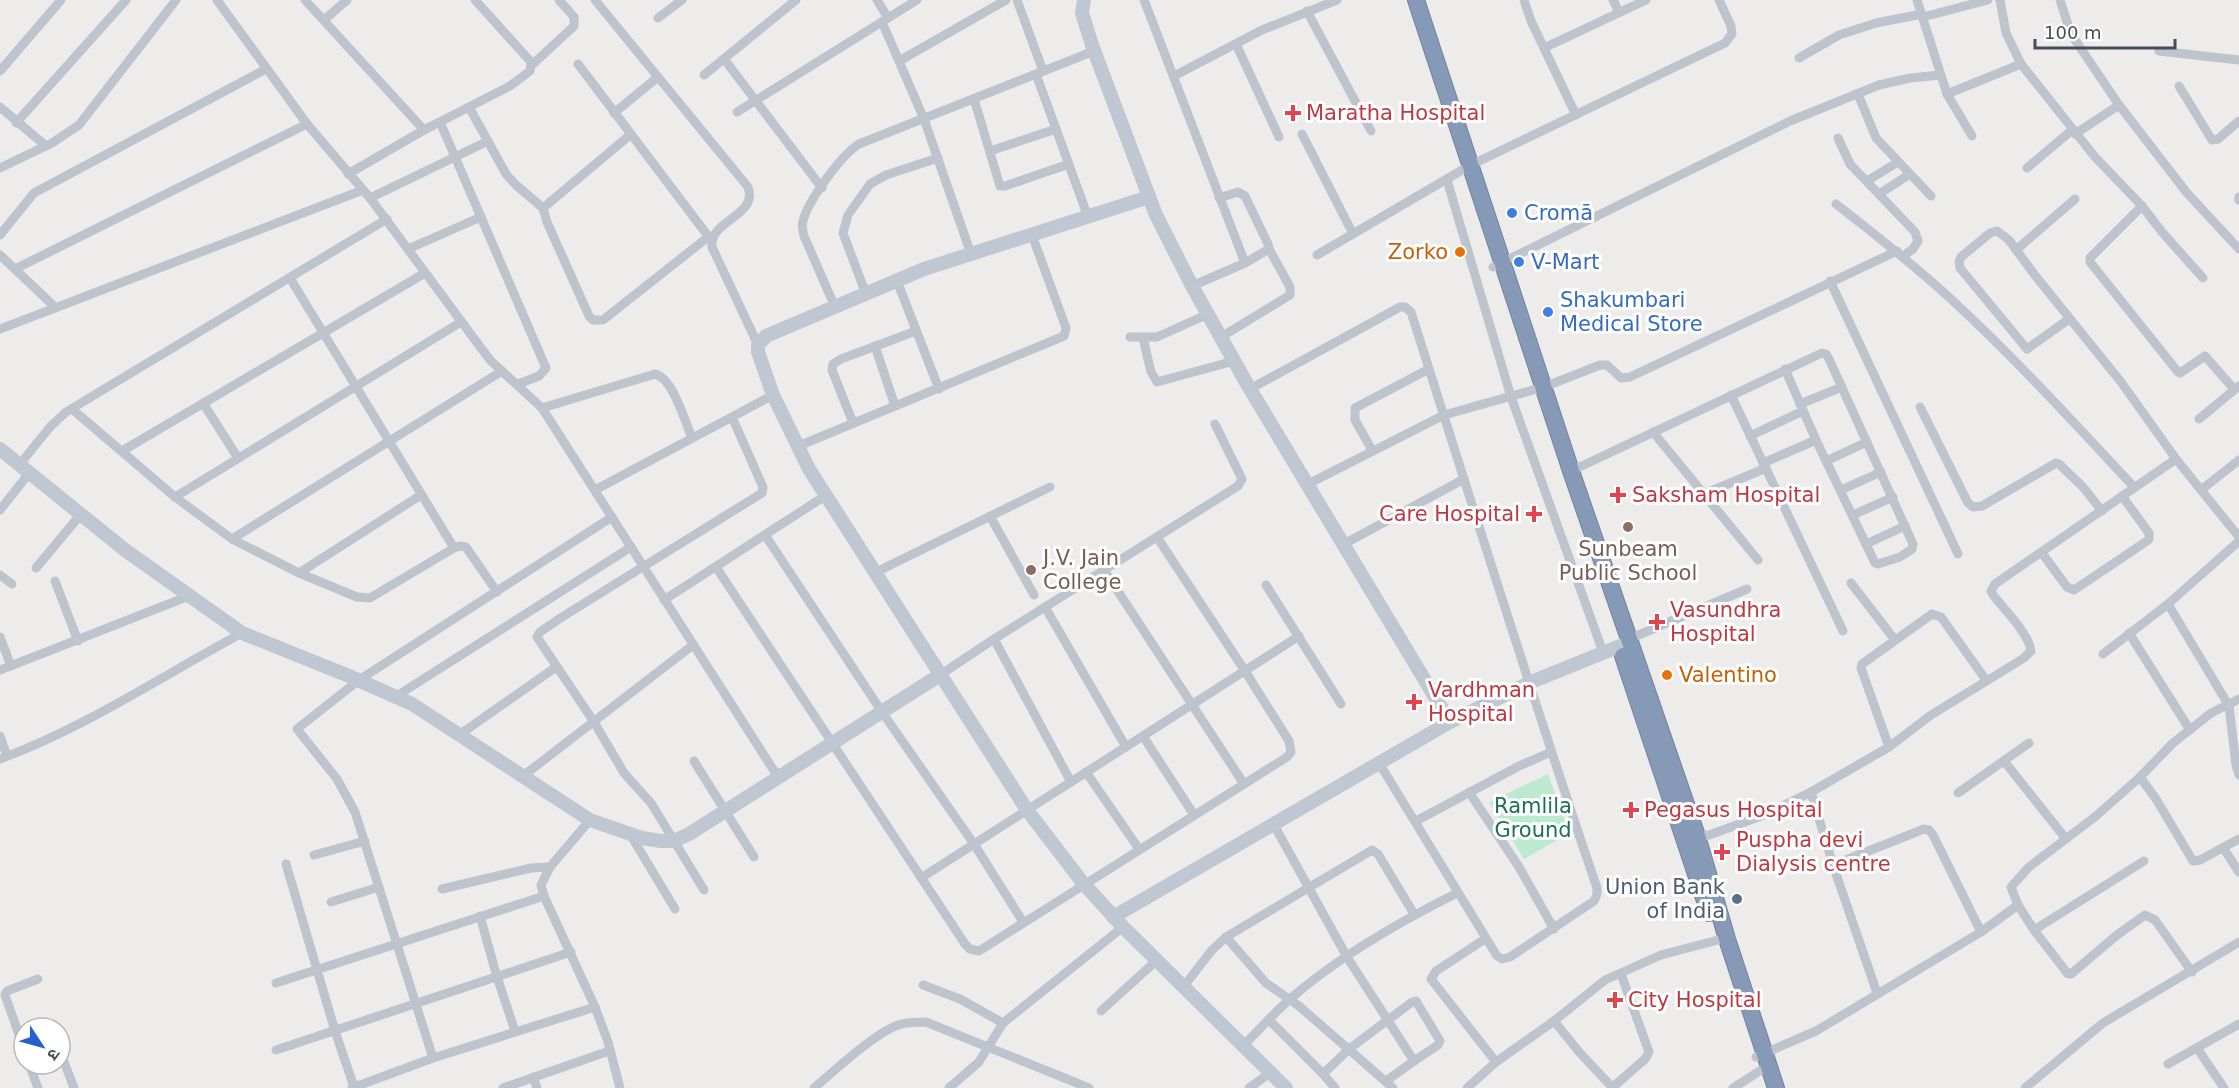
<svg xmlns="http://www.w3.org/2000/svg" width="2239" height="1088" viewBox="0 0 2239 1088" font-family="'DejaVu Sans','Noto Sans Devanagari',sans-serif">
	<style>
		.green { fill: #bbead1 }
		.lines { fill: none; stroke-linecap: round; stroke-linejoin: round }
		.highway-casing { stroke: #7184a2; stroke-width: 18 }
		.street { stroke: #bdc4cd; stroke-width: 9 }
		.secondary { stroke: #bfc7d3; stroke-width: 14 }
		.highway { stroke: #8699b7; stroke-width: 16 }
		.health-dot { fill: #e0444e; stroke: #fff; stroke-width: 2 }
		.shop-dot { fill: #3f7fe0; stroke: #fff; stroke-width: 2 }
		.food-dot { fill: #e8710a; stroke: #fff; stroke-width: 2 }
		.education-dot { fill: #8d6e63; stroke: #fff; stroke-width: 2 }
		.service-dot { fill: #5c6f8a; stroke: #fff; stroke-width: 2 }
		.labels { text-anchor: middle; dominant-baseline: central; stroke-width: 6; stroke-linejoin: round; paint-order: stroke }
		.health-label { font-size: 21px; fill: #be3a42; stroke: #fff; text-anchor: start }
		.shop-label { font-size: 21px; fill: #366cbe; stroke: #fff; text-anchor: start }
		.food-label { font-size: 21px; fill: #c56008; stroke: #fff; text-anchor: end }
		.education-label { font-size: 21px; fill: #785e54; stroke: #fff }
		.park-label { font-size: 21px; fill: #1d714e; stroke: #fff }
		.service-label { font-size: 21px; fill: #4e5e75; stroke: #fff; text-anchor: end }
	</style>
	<rect width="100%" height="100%" fill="#eeebeb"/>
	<!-- green -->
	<polygon class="green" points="1548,774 1569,833 1524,859 1489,802"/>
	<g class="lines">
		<defs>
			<g id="highway">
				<polyline points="1416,0 1571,471 1697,836 1727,939 1776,1088"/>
				<polyline points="1623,656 1709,913"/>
			</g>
		</defs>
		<!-- highway casing -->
		<use href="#highway" class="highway-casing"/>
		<!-- street -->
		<g class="street">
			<polyline points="217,0 307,124 370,198 481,348 491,361 542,408 778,777"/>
			<polyline points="305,0 424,130"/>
			<path d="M595,0l153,187c11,29 -39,33 -36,60l46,98"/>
			<polyline points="877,0 888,18"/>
			<polyline points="1017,0 1043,71"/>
			<polyline points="1144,0 1245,263"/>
			<polyline points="1524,0 1531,21 1576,115"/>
			<polyline points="1613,0 1619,12"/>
			<polyline points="1917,0 1947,94 1972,136"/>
			<polyline points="2000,0 2006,33 2021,64 2095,157 2142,206 2162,232 2203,278"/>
			<polyline points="2060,0 2071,34 2119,105 2187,193 2239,249"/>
			<polyline points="1307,11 1371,131"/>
			<polyline points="1923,17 1988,0"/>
			<polyline points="658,18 682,0"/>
			<polyline points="324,20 347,0"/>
			<polyline points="882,22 924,119 971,254"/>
			<polyline points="1236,44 1279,137"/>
			<polyline points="1544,48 1646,0"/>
			<polyline points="2159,51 2239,60"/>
			<polyline points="1799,58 1839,35 1876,23 1922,14"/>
			<polyline points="724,59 822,188"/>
			<polyline points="899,61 1006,0"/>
			<polyline points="578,64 711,240"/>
			<polyline points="531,66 574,26 574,17 559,0"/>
			<polyline points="0,71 61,0"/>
			<polyline points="1036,74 1088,217"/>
			<polyline points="704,75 796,0"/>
			<polyline points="1174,76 1262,30 1337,0"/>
			<polyline points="2179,86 2212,140 2218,139 2239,121"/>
			<polyline points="1858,94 1876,138 1931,196"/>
			<polyline points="1947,94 2021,64"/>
			<polyline points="974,99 1000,186 1005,186 1069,164"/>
			<polyline points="0,107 46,146"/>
			<polyline points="469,107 506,174 516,185 543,208"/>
			<polyline points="737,112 917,0"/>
			<polyline points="614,113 658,77"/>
			<polyline points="440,122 546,368 539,376 518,384"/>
			<polyline points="16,123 126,0"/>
			<polyline points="1302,134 1353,234"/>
			<polyline points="2075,134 2119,105"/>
			<polyline points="630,135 543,208 547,222 589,316 593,320 603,320 708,237"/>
			<polyline points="1838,138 1850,164 1915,232 1918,241 1913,249 1903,256"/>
			<polyline points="990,151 1056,129"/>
			<polyline points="0,168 52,143 79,125 176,0"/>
			<polyline points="2027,168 2072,130"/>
			<polyline points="348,174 424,130 510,86 530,71 531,62 475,0"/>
			<polyline points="1447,180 1511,397 1603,652"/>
			<polyline points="1867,181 1898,162"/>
			<polyline points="1879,194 1910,174"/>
			<polyline points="2239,197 2239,200"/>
			<polyline points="370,198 488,141"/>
			<path d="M1836,204c40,31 79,62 116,96 64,59 123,124 182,187"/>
			<polyline points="2142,206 2090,258 2090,262 2178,372 2180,373 2205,356 2234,389"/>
			<polyline points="0,235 34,193 266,69"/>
			<polyline points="408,249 481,217"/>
			<polyline points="2016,250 2075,199"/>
			<polyline points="0,255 56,308"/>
			<polyline points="1317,255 1469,166 1725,43 1732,34 1731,26 1719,0"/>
			<polyline points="1493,267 1790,121 1879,85 1910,78 1940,75"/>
			<polyline points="15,269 307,124"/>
			<polyline points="290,278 454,548 460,546 466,547 497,592"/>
			<polyline points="897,281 939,389"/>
			<polyline points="1830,281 1958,554"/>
			<polyline points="1192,286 1245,263 1269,249 1268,244 1245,196 1238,192 1219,198"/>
			<polyline points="866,294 843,233 848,215 870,184 886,175 938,158"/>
			<path d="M835,307l-31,-71c-1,-6 -3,-10 -1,-15 5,-20 38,-66 56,-77l235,-93"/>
			<polyline points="0,329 363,190"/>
			<polyline points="1130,337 1157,337 1208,314"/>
			<polyline points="1221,337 1290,295 1290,287 1269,249"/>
			<polyline points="1143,338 1151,372 1157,382 1234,361"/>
			<polyline points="875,346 895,406"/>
			<polyline points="1785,369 1816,440"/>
			<path d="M1250,389l150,-82h5l6,5c61,192 121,385 186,576v6l-3,7 -84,56 -8,2 -5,-3 -118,-193"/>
			<polyline points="1731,395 1843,631"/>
			<polyline points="203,403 238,458"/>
			<polyline points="1800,404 1842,387"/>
			<polyline points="1920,407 1968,503 1973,507 1982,506 2056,463 2059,464 2083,487 2102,511"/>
			<path d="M542,408l113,-34c18,4 30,48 37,64"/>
			<polyline points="72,409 175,497 232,539 299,573 357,597 370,598 454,548"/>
			<polyline points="2199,419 2239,386"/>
			<polyline points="853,423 832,370 833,364 841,359 916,331"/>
			<polyline points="1653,432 1758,560"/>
			<polyline points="1750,436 1803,411"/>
			<polyline points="796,447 1064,336 1066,328 1032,235"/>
			<polyline points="1372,450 1355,420 1355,408 1429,369"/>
			<polyline points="122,451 425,273"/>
			<polyline points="2176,459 2239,537"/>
			<polyline points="1826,461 1867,442"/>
			<polyline points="20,464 50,427 66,412 387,219"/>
			<polyline points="1571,471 1822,353 1826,354 1829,359 1913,544 1912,549 1900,557 1878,564 1875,563 1816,440 1763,463"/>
			<polyline points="1308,484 1444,415 1544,387 1600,365 1607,365 1621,378 1630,377 1897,251"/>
			<polyline points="595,490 773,395"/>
			<polyline points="1841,490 1881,472"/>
			<polyline points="2201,490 2239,460"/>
			<polyline points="1704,494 1766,468"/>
			<polyline points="175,497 461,322"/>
			<polyline points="0,510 30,472"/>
			<polyline points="1853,515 1893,497"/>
			<polyline points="990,516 1034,595"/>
			<polyline points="765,535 882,712 974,844 1023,922"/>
			<polyline points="232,539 502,371"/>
			<polyline points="2239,541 2168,604 2229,706 2236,765 2239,775"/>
			<polyline points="1344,544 1464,479"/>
			<polyline points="1866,544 1905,526"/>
			<polyline points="2042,553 2067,587 2074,590 2147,541 2149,539 2149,533 2122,496"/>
			<polyline points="716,567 965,944 970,949 979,951 1287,757 1291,752 1289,741 1245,671 1157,537"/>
			<polyline points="36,568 81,514"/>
			<polyline points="1104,570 1244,784"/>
			<polyline points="876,572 1050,487"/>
			<polyline points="299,573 421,495"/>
			<polyline points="0,575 12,584"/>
			<polyline points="55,581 78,641"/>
			<polyline points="1851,583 1895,640"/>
			<polyline points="1266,585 1341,704"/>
			<polyline points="664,600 825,496"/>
			<polyline points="1045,607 1126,747"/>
			<polyline points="2129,633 2190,730"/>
			<polyline points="0,637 11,666"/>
			<polyline points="994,639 1071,782"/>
			<polyline points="1629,639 1747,589"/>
			<polyline points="2103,654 2168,604"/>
			<polyline points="0,670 189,596"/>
			<polyline points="940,675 994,639 1238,486 1242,479 1215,424"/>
			<polyline points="395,697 631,547"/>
			<polyline points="459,735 556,667"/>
			<polyline points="0,736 7,756"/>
			<polyline points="1143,736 1194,815"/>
			<polyline points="1889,747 1861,668 1862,664 1932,614 1941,617 1986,680"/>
			<path d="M0,759c86,-32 162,-83 242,-126"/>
			<polyline points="694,761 754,857"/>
			<polyline points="2004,761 2066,839"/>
			<polyline points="1086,772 1139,849"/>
			<polyline points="523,776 693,645"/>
			<polyline points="2140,777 2156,799 2193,861 2200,860 2239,839"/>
			<polyline points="1469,792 1519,867 1554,929"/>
			<polyline points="1811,792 1833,865 1877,993"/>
			<polyline points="1958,793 2029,743"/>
			<polyline points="1416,821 1519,766 1551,752"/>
			<polyline points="1274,825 1347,957 1414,1061 1386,1081"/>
			<polyline points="630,834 675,909"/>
			<path d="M1695,837l14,-2 55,-20 47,-23 78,-45 42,-32 93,-57 7,-7c-2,-17 -27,-42 -38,-56l-2,-4 4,-7 181,-125 -55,-77 -87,-108 -25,-34 -12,-9 -7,2 -29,24 -2,5 1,6 67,81 42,-30"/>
			<polyline points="2224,849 2239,872"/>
			<polyline points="314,855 365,841"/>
			<polyline points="286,864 335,1031 354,1087"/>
			<polyline points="1833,865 1924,829 1929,830 1933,835 1981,932"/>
			<polyline points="921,878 1299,636"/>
			<polyline points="442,889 531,868 550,867"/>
			<polyline points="704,890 651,803 624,773 594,722 537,637 540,632 562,617 762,493 763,487 732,417"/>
			<polyline points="331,902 379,887"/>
			<polyline points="2018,905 2034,930 2068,974 2071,974 2117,935 2145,915 2155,920 2192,972"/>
			<polyline points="480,916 497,977 515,1031"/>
			<polyline points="2034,930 2144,861"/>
			<polyline points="1226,937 1266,983 1299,1006 1393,1088"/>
			<polyline points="1485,939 1436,971 1431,979 1496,1062"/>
			<polyline points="276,983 544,896"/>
			<polyline points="923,985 960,999 1003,1023"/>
			<polyline points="1184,986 1212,950 1226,937 1372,850 1378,854 1414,914"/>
			<polyline points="595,1007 608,1042 620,1088"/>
			<polyline points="1101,1011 1157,960"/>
			<polyline points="1269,1020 1323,1074 1349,1049 1412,1002 1416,1001 1440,1041 1438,1045 1414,1061"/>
			<polyline points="1554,1021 1580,1053 1612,1087"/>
			<polyline points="40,1028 47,1026 50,1028"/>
			<path d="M1244,1045c15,-15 30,-32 46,-46 49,-43 109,-77 167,-106"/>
			<polyline points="2197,1048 2224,1088"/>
			<polyline points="24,1049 5,995 7,991 38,979"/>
			<polyline points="276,1050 571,952"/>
			<polyline points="60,1051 74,1088"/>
			<polyline points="1756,1057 1816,1031 1981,932 2018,905 2011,887 2029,867 2096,816 2140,777 2173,743 2211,713 2239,699"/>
			<polyline points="433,1058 355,812 337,779 297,729 359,680 612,517"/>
			<polyline points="29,1064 38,1088"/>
			<polyline points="2168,1064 2239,1024"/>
			<polyline points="1323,1074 1335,1088"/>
			<polyline points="533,1077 537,1088"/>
			<polyline points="352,1088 433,1058 595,1007 544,896 541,885 550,867 590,820"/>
			<polyline points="503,1088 609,1051"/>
			<path d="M814,1088c20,-17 61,-55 84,-63 9,-3 18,-3 28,-3l163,66"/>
			<polyline points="949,1088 979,1062 1003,1023 1123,927"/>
			<polyline points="1249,1088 1270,1073"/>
			<polyline points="1467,1088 1496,1062 1554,1021 1605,980 1661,955 1718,940"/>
			<polyline points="1612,1088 1645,1059 1649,1052 1621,974"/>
			<polyline points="1733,1088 1769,1065"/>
			<polyline points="2025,1088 2103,1023 2239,942"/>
		</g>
		<!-- secondary -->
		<g class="secondary">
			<polyline points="1084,0 1082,13 1092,45 1156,215 1192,286 1247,384 1450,722 1113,917"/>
			<polyline points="1149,197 924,269 766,336 758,345 758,352 773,395 809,469 1027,810 1083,883 1123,927 1286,1088"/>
			<polyline points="0,449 125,550 242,633 349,676 412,704 590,820 642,838 661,841 674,841 689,834 940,675"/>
			<polyline points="1450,722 1531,682 1630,642"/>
		</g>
		<!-- highway -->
		<use href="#highway" class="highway"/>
	</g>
	<!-- markers -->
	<g class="health-dot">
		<path d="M1290 104h6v6h6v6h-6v6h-6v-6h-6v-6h6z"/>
		<path d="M1615 486h6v6h6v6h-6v6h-6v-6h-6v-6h6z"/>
		<path d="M1531 505h6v6h6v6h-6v6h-6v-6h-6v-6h6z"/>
		<path d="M1654 613h6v6h6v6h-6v6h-6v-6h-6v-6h6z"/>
		<path d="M1411 693h6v6h6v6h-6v6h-6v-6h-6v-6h6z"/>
		<path d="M1628 801h6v6h6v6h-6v6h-6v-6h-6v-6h6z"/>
		<path d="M1719 843h6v6h6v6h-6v6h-6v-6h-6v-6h6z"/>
		<path d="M1612 991h6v6h6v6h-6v6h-6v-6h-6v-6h6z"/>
	</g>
	<g class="shop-dot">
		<circle cx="1512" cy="213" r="6"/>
		<circle cx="1519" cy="262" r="6"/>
		<circle cx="1548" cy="312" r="6"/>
	</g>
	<g class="food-dot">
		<circle cx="1460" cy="252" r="6"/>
		<circle cx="1667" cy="675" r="6"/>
	</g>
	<g class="education-dot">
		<circle cx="1628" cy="527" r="6"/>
		<circle cx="1031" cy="570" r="6"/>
	</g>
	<circle class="service-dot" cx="1737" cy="899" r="6"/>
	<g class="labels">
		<!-- health labels -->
		<g class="health-label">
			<text x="1306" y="113">Maratha Hospital</text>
			<text x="1632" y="495">Saksham Hospital</text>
			<text x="1520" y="514" text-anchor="end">Care Hospital</text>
			<text x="1670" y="610">Vasundhra<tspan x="1670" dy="24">Hospital</tspan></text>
			<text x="1428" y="690">Vardhman<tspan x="1428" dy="24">Hospital</tspan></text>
			<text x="1644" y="810">Pegasus Hospital</text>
			<text x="1736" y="840">Puspha devi<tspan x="1736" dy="24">Dialysis centre</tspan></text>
			<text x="1628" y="1000">City Hospital</text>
		</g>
		<!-- shop labels -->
		<g class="shop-label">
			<text x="1524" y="213">Cromā</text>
			<text x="1531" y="262">V-Mart</text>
			<text x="1560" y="300">Shakumbari<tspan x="1560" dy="24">Medical Store</tspan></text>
		</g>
		<!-- food labels -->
		<g class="food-label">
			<text x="1448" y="252">Zorko</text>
			<text x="1679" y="675" text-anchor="start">Valentino</text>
		</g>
		<!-- education labels -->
		<g class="education-label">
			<text x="1628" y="549">Sunbeam<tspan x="1628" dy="24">Public School</tspan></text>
			<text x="1043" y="558" text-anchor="start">J.V. Jain<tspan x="1043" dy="24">College</tspan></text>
		</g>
		<!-- park labels -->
		<g class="park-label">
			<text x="1533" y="806">Ramlila<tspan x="1533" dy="24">Ground</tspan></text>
		</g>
		<!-- service labels -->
		<g class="service-label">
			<text x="1725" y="887">Union Bank<tspan x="1725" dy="24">of India</tspan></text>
		</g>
	</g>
	<!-- north arrow -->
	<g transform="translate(42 1046) rotate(126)"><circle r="28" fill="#ffffff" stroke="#b5b8bc" stroke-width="1.5"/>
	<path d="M0-4.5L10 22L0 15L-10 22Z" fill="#2760cc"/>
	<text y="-9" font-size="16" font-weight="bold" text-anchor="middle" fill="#454d57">उ</text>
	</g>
	<!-- scale -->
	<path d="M2035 39v9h140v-9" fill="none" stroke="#454d57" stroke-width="3"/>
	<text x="2044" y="39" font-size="18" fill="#454d57" stroke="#ffffff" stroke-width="4.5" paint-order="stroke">100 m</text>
</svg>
